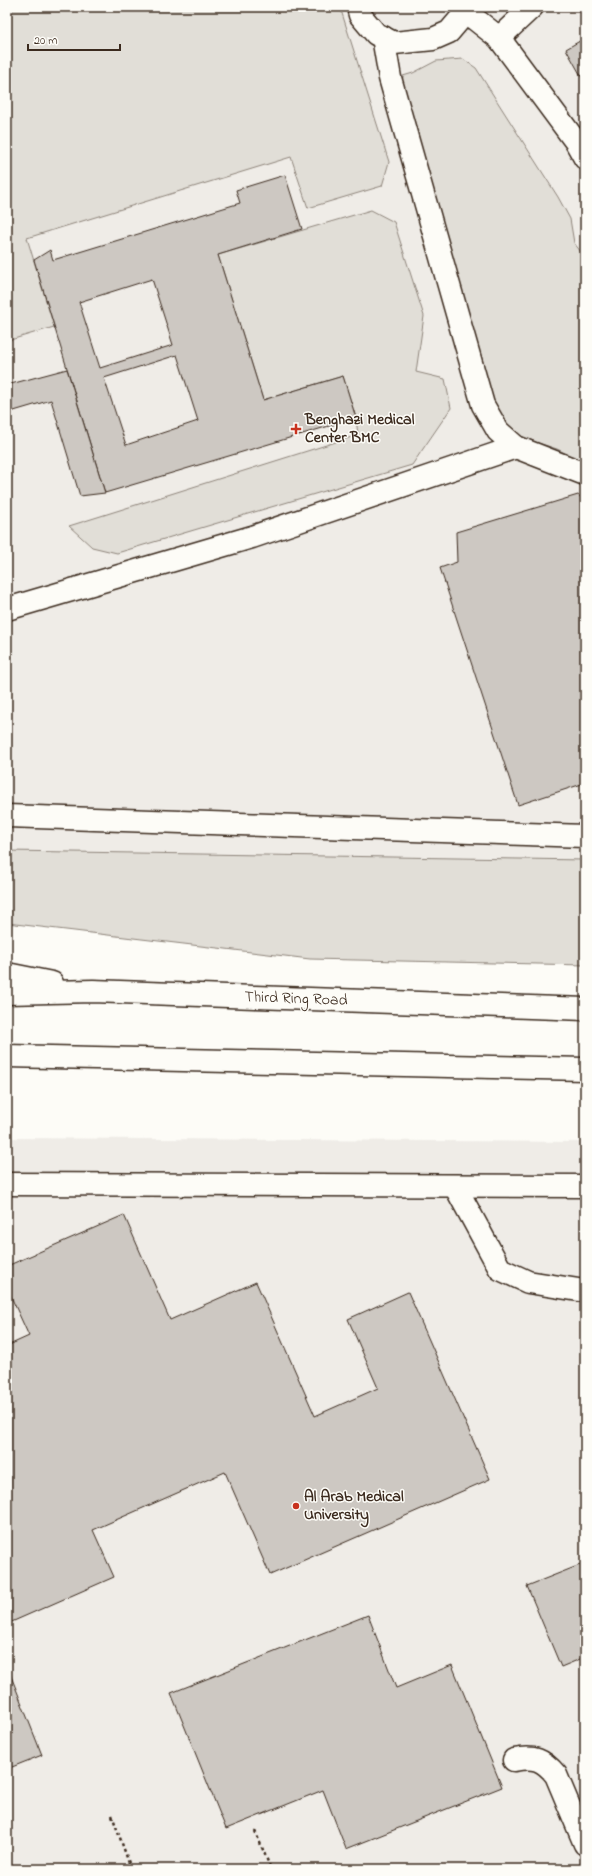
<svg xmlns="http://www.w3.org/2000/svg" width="592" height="1876" viewBox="0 0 592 1876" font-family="'Indie Flower',sans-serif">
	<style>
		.built { fill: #efece7 }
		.green { fill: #e1ded7; stroke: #8e847a }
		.building { fill: #cdc8c2; stroke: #3b2a1e; fill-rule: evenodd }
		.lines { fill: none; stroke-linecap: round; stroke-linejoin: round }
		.minor-casing { stroke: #3b2a1e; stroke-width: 25 }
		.highway-casing { stroke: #3b2a1e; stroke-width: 25 }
		.path { stroke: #3b2a1e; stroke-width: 2.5; stroke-dasharray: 3 3; stroke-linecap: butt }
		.minor { stroke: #fdfcf7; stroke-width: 22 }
		.highway { stroke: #fdfcf7; stroke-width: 22 }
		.poi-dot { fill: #c8321e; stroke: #fdfcf7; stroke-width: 1.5 }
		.labels { text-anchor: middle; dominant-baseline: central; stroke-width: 3; stroke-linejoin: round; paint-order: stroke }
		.poi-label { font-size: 16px; font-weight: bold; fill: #3b2a1e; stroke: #fdfcf7; text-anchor: start }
		.street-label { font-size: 16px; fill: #3b2a1e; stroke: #fdfcf7 }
	</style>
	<rect width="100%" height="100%" fill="#fdfcf7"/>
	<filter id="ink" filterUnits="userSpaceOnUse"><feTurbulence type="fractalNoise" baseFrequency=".025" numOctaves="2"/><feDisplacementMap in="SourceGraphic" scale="8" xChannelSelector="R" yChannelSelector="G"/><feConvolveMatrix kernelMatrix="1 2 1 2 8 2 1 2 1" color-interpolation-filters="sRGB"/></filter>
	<g filter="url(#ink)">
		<!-- built -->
		<g class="built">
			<polygon points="7,7 585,7 585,860 7,852"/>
			<polygon points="7,1138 585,1142 585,1869 7,1869"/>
		</g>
		<!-- green -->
		<g class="green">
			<polygon points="7,7 340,7 389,162 382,186 308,208 291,157 27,238 54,327 7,341"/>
			<polygon points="463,59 476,68 558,197 570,219 574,243 585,257 585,463 557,449 510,434 495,412 401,97 403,76 413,73 436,61"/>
			<polygon points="371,210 394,222 424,316 416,372 445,379 451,408 412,465 117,553 92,547 69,526 358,435 356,418 343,376 263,400 218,255"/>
			<polygon points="7,851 585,860 585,965 310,959 7,923"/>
		</g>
		<!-- building -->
		<g class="building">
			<polygon points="585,38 585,83 566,49"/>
			<path d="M285,175l17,54 -84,26 45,145 80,-24 13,42 -251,75 -71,-233 16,-10 3,10 187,-57 -4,-13zM152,279l21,66 -73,23 -21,-66zM177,355l21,66 -72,24 -22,-67z"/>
			<polygon points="67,369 105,493 80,496 51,400 7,413 7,385"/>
			<polygon points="578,495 585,500 585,783 518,805 440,568 457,562 456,532"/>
			<polygon points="124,1215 170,1320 256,1282 315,1416 378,1388 348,1319 408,1292 490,1479 270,1575 225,1472 93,1530 114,1577 7,1624 7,1346 29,1336 7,1288 7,1266"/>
			<polygon points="585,1563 585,1657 561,1667 527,1586"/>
			<polygon points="368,1615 396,1688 452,1665 502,1787 346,1849 323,1790 226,1829 171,1693"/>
			<polygon points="7,1666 42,1755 7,1769"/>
		</g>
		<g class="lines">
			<defs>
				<g id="minor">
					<polyline points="358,7 360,15 376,34 394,43 433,39 449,32 466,12 466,7"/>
					<polyline points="466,12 499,38 576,142 585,158"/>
					<polyline points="383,37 390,78 483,405 498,431 516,447 585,474"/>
					<polyline points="499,38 532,7"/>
					<polyline points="7,609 252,537 516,447"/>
					<polyline points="7,816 585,836"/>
					<polyline points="7,1184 585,1186"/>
					<polyline points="455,1186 500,1269 528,1282 585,1291"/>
					<path d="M514,1760c20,-4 29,-1 42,15l29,69"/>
				</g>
				<g id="highway">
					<polyline points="7,974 52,983"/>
					<polyline points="7,993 93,991 585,1009"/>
					<polyline points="7,1056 585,1069"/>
				</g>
			</defs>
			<!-- minor casing -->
			<use href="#minor" class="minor-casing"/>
			<!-- highway casing -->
			<use href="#highway" class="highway-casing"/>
			<!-- path -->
			<g class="path">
				<polyline points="112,1815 131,1869"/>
				<polyline points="255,1831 271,1869"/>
			</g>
			<!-- minor -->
			<use href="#minor" class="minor"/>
			<!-- highway -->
			<use href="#highway" class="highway"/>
		</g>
	</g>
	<!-- markers -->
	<g class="poi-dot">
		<path d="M294 423h4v4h4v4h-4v4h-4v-4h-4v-4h4z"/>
		<circle cx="296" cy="1506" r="4"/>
	</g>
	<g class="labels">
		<!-- poi labels -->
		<g class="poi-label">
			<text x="305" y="420">Benghazi Medical<tspan x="305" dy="18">Center BMC</tspan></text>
			<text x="304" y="1497">Al Arab Medical<tspan x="304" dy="18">University</tspan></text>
		</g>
		<!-- street labels -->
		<g class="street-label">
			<text transform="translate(296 999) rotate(2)">Third Ring Road</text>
		</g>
	</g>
	<!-- margin -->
	<rect width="592" height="1876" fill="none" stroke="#fdfcf7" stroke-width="24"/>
	<rect x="12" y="12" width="568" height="1852" fill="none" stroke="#3b2a1e" stroke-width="1.5" filter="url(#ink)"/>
	<!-- scale -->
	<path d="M28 44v6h92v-6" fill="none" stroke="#3b2a1e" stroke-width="2"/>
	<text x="34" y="44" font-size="12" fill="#3b2a1e" stroke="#fdfcf7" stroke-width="3" paint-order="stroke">20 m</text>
</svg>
